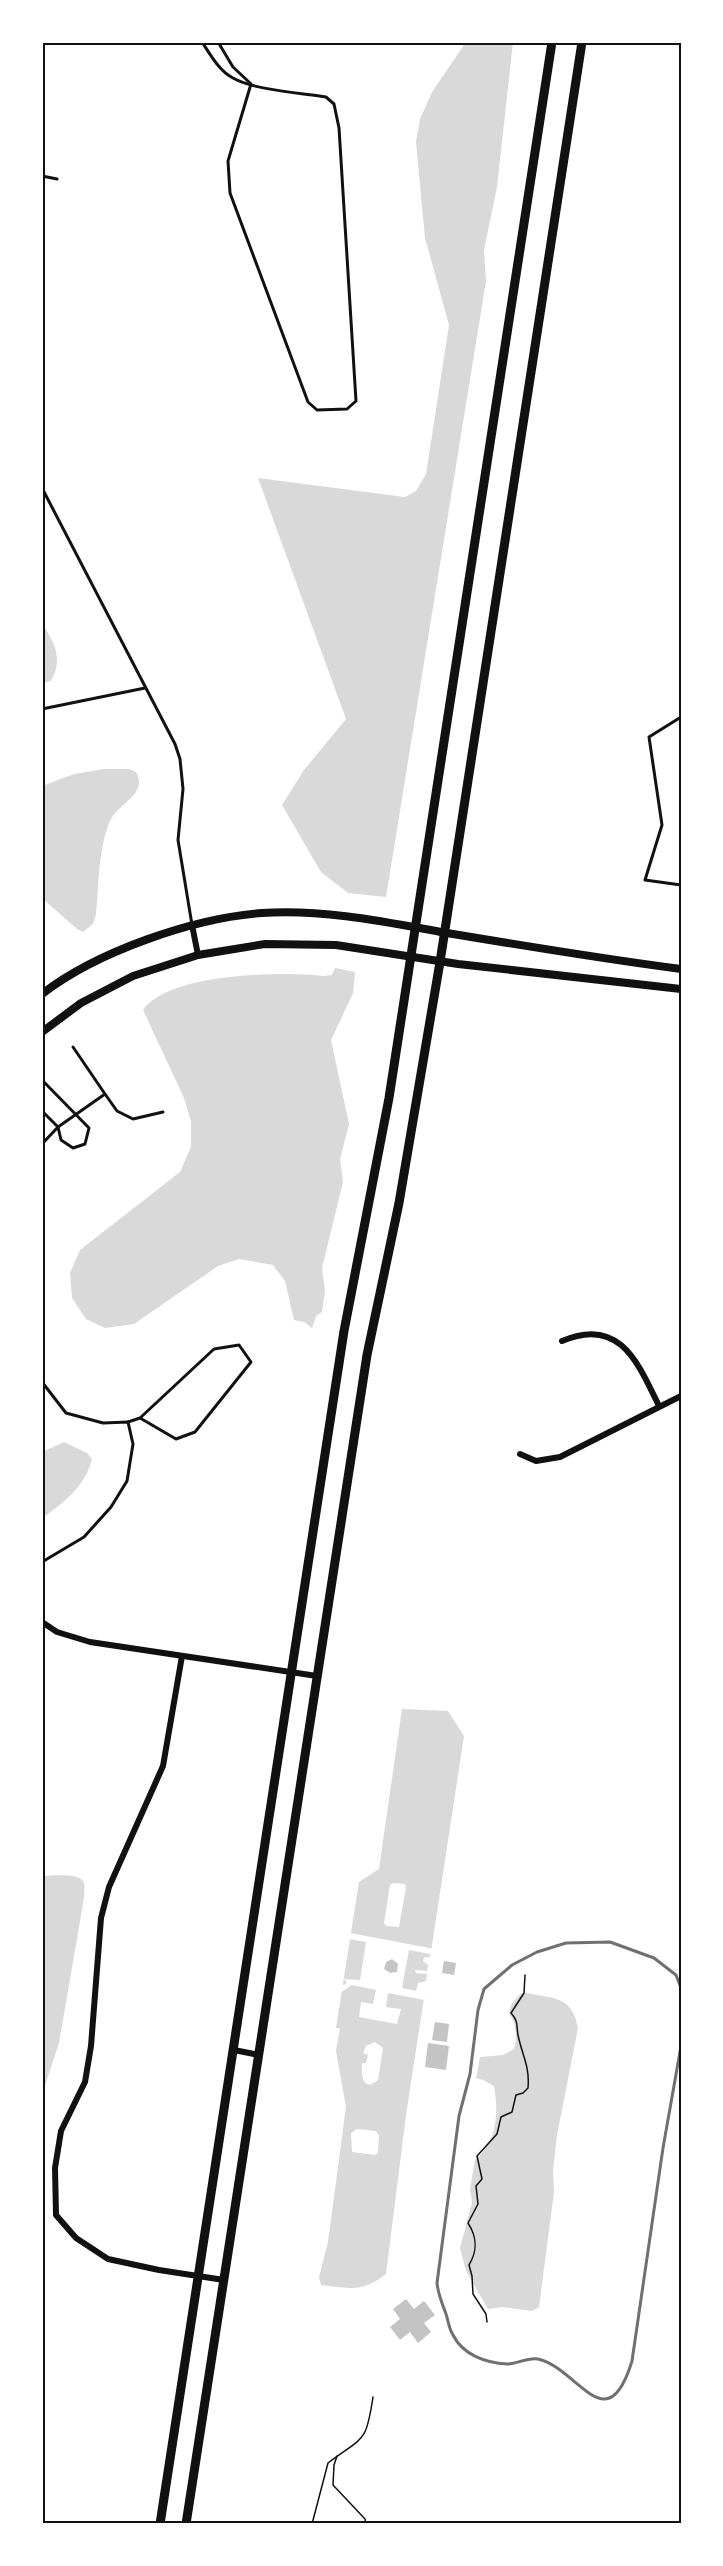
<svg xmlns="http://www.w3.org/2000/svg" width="723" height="2566" viewBox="0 0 723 2566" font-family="Mulish,sans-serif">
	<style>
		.water { fill: #d9d9d9; fill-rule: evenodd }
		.pier { fill: #fff; fill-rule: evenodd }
		.building { fill: #c4c4c4 }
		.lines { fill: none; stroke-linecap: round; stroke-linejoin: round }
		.path { stroke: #111; stroke-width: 1.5 }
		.service { stroke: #111; stroke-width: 3 }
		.minor { stroke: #111; stroke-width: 6 }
		.tertiary { stroke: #111; stroke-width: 8 }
		.primary { stroke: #111; stroke-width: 9 }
		.rail { stroke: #707070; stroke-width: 3 }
		.neatline { fill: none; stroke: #111; stroke-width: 2 }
	</style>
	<rect width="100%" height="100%" fill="#fff"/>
	<!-- water -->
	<g class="water">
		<polygon points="470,42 513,42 497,187 484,250 486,281 386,897 348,893 321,872 282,805 304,770 346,719 258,478 405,497 416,491 426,474 449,325 425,238 416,142 420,119 432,92 464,45"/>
		<path d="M42,623c12,20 22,35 9,58l-9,2z"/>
		<path d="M104,769h25l7,3c13,22 -19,32 -26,49 -12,28 -11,63 -14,93l-3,10 -10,8 -6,-3 -35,-31v-112l32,-12z"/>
		<path d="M335,968l20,4 -2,21 -22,47 18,84 -9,35 3,23 -21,86 3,23 -3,21 -6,4 -4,12 -8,-6 -10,-2 -9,-39 -12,-16 -34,-6 -21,7 -84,58 -29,4 -19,-9 -14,-21 -2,-25 10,-23 100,-78 11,-25v-26l-7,-23 -41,-88c25,-37 139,-39 180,-34l9,-1z"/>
		<path d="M64,1442l23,11 5,6c-6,26 -29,45 -50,59v-66z"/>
		<path d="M402,1709l46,2 16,25 -58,379 -20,159c-24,19 -37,14 -65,11l-2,-8 9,-35 18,-135 -10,-56 4,-23h-4l23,-146 20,-13zM393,1883l12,1 1,3 -7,40 -13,-1 -2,-3 6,-38zM375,2042l8,6 -5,32c-16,13 -17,-6 -16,-17h4l2,-8 -5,-2 3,-7zM357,2129l19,2 3,5 -1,17 -3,2 -23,-3 -1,-19z"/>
		<path d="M42,1876c9,0 39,-4 42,7 1,5 0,11 0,15l-25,145 -17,52z"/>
		<path d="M527,1993c28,6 45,3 51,35l-21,107 -4,36 1,21 -15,115 -7,4 -30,-4 -14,2 -22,-38 -6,-23 12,-45 -2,-14 5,-29c22,-19 24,-46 19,-74l-11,-6 -7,-2 4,-21 23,-2 11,-6c4,-12 2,-25 -5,-36l2,-8 9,-11z"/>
	</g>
	<!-- pier -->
	<path class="pier" d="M350,1933l85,16 -7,42h-3l-1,9 -36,-7 -2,14 15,2 -4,15 -38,-7 2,-15 12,2 3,-14 -24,-5 -12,8 1,-7 6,-3 -3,-4 16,1 6,-38 -17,-3zM409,1950l21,4v3h-6l-1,4 5,4 -1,6 -12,-1 1,3 11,1 -1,7 -8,2 -2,8 -14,-3z"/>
	<!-- building -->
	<g class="building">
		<polygon points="392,1959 398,1964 397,1972 390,1973 384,1969 386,1962"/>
		<polygon points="444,1961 456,1963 454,1975 442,1973"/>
		<polygon points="435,2022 449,2024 447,2042 432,2040"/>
		<polygon points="428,2043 449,2046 446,2070 425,2067"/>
		<polygon points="406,2299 414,2309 424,2301 435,2315 424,2323 431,2332 418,2343 410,2332 400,2340 390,2327 400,2319 393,2309"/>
	</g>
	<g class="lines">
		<!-- path -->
		<g class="path">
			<path d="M487,2322l-1,-8 -13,-20 -1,-18 -3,-11c9,-15 8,-28 -1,-42l10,-19 -2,-18 6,-7 -5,-23 20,-22 4,-17 11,-5 4,-17 7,-2 5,-5c2,-22 -6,-33 -10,-53 -2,-10 1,-13 -7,-22l13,-20 1,-18"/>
			<polyline points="337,2456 334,2465 333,2485 365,2519 366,2524"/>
			<path d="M312,2524l16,-61c36,-27 38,-19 45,-66"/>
		</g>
		<!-- service -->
		<g class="service">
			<path d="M202,42c8,12 17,29 31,36 21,12 68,15 93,19l8,7 5,24 17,273 -9,8 -30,1 -9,-8 -78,-209 -2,-32 23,-77"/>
			<polyline points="218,42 233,67 250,83"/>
			<polyline points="42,176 57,179"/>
			<polyline points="42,488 175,744 180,759 183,789 178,840 192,925"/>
			<polyline points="42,709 145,688"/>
			<polyline points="681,717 649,737 662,825 645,880 681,885"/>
			<polyline points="42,1080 89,1128 85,1144 73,1148 61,1140 58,1127 42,1111"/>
			<polyline points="105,1094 117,1111 133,1119 163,1112"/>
			<polyline points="42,1144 58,1127 105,1094 73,1047"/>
			<polyline points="42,1382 66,1413 103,1423 128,1422 133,1444 127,1481 111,1507 84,1537 42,1562"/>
			<polyline points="128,1422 140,1418 214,1349 239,1345 251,1362 195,1432 176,1439 140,1418"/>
		</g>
		<!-- minor -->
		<g class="minor">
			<polyline points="192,925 198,955"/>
			<path d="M562,1341c58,-25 76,22 97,65"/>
			<polyline points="520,1454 536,1461 560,1457 681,1396"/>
			<polyline points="42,1622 57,1632 90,1642 317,1676"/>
			<polyline points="182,1656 163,1766 109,1887 101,1918 91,2046 85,2082 61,2131 55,2168 56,2215 76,2238 108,2259 159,2270 224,2280"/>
			<polyline points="234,2050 259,2055"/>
		</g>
		<!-- tertiary -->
		<g class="tertiary">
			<path d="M42,994c54,-42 151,-76 220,-81 62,-4 124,9 185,20 78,13 156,26 234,36"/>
			<polyline points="42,1032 81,1003 133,976 198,955 265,944 336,945 458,964 681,989"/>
		</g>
		<!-- primary -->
		<g class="primary">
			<polyline points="160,2524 344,1331 389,1098 552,42"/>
			<polyline points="186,2524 367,1355 399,1203 440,962 582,42"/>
		</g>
		<!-- rail -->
		<path class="rail" d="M681,1988l-5,-13 -22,-17 -44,-16 -44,1 -29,9 -25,13 -28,24 -6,21 -8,64 -11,42 -22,167c1,11 5,20 9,31 2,6 3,15 7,21 10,20 33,28 54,29 10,0 21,-7 31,-5 40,9 69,84 94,2l31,-213 18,-102"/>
	</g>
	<!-- border -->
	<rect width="723" height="2566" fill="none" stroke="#ffffff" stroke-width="87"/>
	<rect x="44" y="44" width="636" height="2478" class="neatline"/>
</svg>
